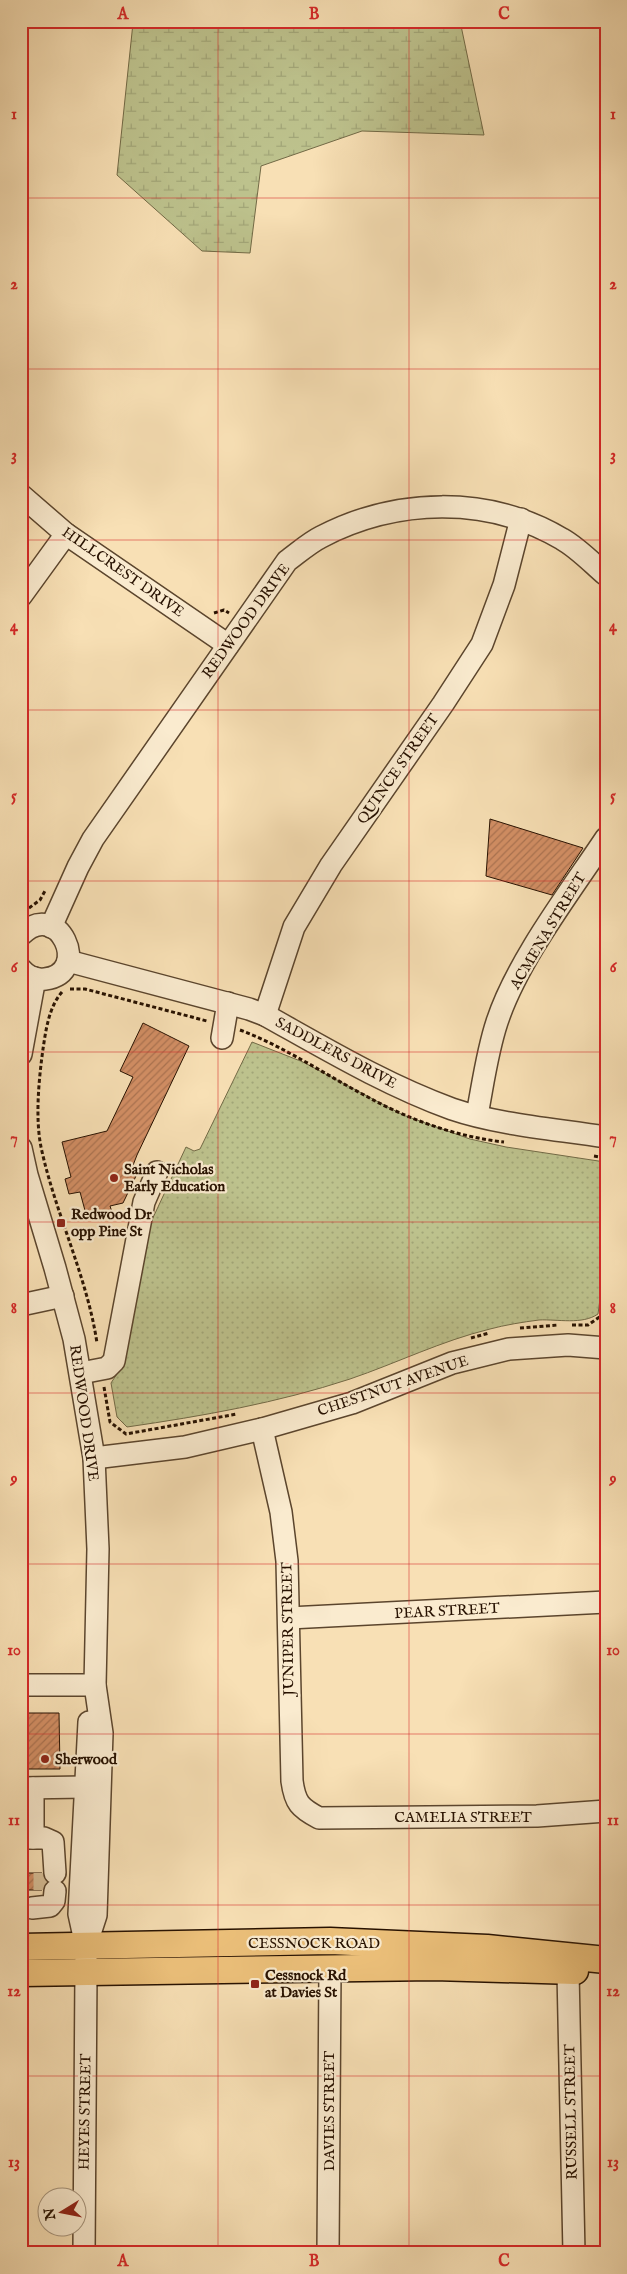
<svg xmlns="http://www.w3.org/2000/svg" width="627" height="2274" viewBox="0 0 627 2274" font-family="'IM FELL English',serif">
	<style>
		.grass { fill: url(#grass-dots); stroke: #726a46 }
		.wetland { fill: url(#wetland-marsh); stroke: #726a46 }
		.building { fill: url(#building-hatch); stroke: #271100 }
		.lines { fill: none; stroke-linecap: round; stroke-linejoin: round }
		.minor-tunnel { stroke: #d9c19a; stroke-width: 21; stroke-dasharray: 21 11; stroke-linecap: butt }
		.minor-casing { stroke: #5b452d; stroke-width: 24 }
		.major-casing { stroke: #271100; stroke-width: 29 }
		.path { stroke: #271100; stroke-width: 3; stroke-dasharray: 4 2.5; stroke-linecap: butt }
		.minor { stroke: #faebcf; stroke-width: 21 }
		.major { stroke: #ecc07a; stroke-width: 26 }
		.grid { fill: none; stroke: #d62828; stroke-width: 1; stroke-opacity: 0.55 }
		.poi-dot { fill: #8f2418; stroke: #faebcf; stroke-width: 2 }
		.labels { text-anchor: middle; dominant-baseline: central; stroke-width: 4.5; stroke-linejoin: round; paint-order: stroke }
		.street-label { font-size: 15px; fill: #271100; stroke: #faebcf }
		.poi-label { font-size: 15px; font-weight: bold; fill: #271100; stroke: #faebcf; text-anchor: start }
		.neatline { fill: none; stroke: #d62828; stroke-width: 2 }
		.grid-label { font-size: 16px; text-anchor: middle; font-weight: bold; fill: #d62828 }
	</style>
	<defs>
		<pattern id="grass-dots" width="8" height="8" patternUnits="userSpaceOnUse" patternTransform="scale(1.25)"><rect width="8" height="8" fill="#bdc28d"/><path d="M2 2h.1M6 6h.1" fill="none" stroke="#a2a678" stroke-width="1.8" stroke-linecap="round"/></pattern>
		<pattern id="wetland-marsh" width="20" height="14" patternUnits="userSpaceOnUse" patternTransform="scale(1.25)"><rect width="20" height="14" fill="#bdc28d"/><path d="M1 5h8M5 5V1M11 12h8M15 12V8" fill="none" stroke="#a2a678"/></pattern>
		<pattern id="building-hatch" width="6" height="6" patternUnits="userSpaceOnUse" patternTransform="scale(1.25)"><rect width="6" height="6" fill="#d38f65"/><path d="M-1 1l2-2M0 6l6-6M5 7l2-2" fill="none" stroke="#ab7351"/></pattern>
	</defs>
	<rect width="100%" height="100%" fill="#f8e0b5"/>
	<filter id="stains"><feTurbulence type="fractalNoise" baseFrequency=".004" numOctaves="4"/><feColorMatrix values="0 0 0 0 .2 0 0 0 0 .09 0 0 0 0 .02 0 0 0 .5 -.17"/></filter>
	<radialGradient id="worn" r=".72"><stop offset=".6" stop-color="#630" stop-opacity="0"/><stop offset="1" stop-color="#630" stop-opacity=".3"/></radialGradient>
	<!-- grass -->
	<path class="grass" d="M252,1042l51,20 100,53 67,24 36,8 99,15 1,92 -8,60c-16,11 -40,5 -59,6 -16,2 -34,5 -49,9 -49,12 -93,34 -140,50 -73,24 -147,37 -223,48l-10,-10 -6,-34 13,-20 27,-141 35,-75 8,4 6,-2z"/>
	<!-- wetland -->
	<polygon class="wetland" points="130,21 460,21 484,135 362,131 261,166 250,253 202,251 117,175 133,23"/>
	<!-- building -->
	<g class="building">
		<polygon points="490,819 583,848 552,895 486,876"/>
		<polygon points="143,1023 189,1046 137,1155 130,1173 136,1176 123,1203 110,1206 112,1212 87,1218 80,1192 69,1194 65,1179 71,1177 62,1142 107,1131 133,1077 120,1071"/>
		<polygon points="21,1713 59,1713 60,1769 21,1769"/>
		<polygon points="21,1873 42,1873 47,1882 42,1890 21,1890"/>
	</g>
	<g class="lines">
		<!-- minor-tunnel -->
		<polyline class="minor-tunnel" points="44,1890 44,1873"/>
		<defs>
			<g id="minor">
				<polyline points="21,495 66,534 228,645"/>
				<polyline points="21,596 66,534"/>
				<path d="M51,927l27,-60 15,-28 194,-278c11,-8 22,-18 34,-24 75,-39 167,-42 241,2 16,9 30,24 44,36"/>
				<path d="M21,935c37,-38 72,38 24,44 -9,1 -18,-3 -24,-10"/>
				<path d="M68,961l181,48 16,6c61,34 121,70 187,94 47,16 104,20 154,28"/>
				<polyline points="265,1015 294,927 331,865 443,704 482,644 504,585 521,519"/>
				<polyline points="222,1038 228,1003"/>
				<polyline points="21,1054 35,978"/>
				<path d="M477,1115c6,-31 10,-63 20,-93 20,-61 73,-130 109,-184"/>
				<polyline points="21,1148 27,1175 55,1268 74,1339 94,1458 98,1549 95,1685 102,1733 96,1915 86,1946"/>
				<polyline points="21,1305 63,1296"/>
				<polyline points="81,1373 107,1368 114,1361 144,1202 157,1172"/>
				<path d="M262,1429l19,83 6,49 5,220c3,22 8,27 27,37l218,-2 69,-5"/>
				<polyline points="94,1458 185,1447 262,1429 352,1403 452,1363 509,1349 568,1345 606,1348"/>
				<polyline points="289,1618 606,1602"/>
				<polyline points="21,1685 95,1685"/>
				<polyline points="21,1788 85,1787"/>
				<polyline points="21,1838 44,1838 53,1842 55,1873"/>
				<polyline points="33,1838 33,1788"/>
				<polyline points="32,1908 50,1906 54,1901 55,1891"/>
				<polyline points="568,1972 574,2253"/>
				<polyline points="84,2253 86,1972 86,1946 79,1914 89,1722"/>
				<polyline points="328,2253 330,1968"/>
			</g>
			<g id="major">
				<polyline points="21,1947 330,1941 487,1948 606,1960"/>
				<polyline points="21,1973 434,1967 575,1971"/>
			</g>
		</defs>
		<!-- minor casing -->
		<use href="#minor" class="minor-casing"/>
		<!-- major casing -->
		<use href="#major" class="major-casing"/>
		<!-- path -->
		<g class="path">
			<polyline points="214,613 224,610 229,613"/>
			<polyline points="29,908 40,900 45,891"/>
			<polyline points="70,989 85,989 207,1021"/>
			<path d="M62,992c-13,15 -16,37 -19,57 -4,29 -8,68 -2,98 14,66 46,129 56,196"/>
			<path d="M240,1030c45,17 84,44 126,66 41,23 91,41 138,46"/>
			<polyline points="594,1156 606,1158"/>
			<polyline points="21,1229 22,1229"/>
			<polyline points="572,1325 588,1325 601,1316 606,1278"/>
			<polyline points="520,1328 558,1325"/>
			<polyline points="471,1338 489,1333"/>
			<polyline points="104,1387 110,1422 126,1434 237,1414"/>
			<polyline points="601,2253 606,2250"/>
		</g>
		<!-- minor -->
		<use href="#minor" class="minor"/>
		<!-- major -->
		<use href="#major" class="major"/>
	</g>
	<!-- grid -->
	<path class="grid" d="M218,21v2232M409,21v2232M21,198h585M21,369h585M21,540h585M21,710h585M21,881h585M21,1052h585M21,1222h585M21,1393h585M21,1564h585M21,1734h585M21,1905h585M21,2076h585"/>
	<!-- markers -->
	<g class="poi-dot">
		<circle cx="114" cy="1178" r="5"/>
		<rect x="56" y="1218" width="10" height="10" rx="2.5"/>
		<circle cx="45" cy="1759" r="5"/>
		<rect x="250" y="1979" width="10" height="10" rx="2.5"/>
	</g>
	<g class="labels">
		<!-- street labels -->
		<g class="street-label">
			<text transform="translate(123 572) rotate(35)">HILLCREST DRIVE</text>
			<text transform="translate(246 621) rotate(-54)">REDWOOD DRIVE</text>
			<text transform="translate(398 769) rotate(-55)">QUINCE STREET</text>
			<text transform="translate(548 931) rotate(-59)">ACMENA STREET</text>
			<text transform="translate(336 1053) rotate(28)">SADDLERS DRIVE</text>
			<text transform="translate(393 1386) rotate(-19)">CHESTNUT AVENUE</text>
			<text transform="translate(84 1413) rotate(82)">REDWOOD DRIVE</text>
			<text transform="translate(447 1611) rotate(-3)">PEAR STREET</text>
			<text transform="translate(288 1629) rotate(-91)">JUNIPER STREET</text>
			<text x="463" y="1817">CAMELIA STREET</text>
			<text x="314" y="1943">CESSNOCK ROAD</text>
			<text transform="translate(329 2111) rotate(-90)">DAVIES STREET</text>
			<text transform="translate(85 2112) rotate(-89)">HEYES STREET</text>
			<text transform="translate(571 2112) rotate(-91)">RUSSELL STREET</text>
		</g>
		<!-- poi labels -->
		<g class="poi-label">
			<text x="124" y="1169">Saint Nicholas<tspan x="124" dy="17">Early Education</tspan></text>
			<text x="71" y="1214">Redwood Dr<tspan x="71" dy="17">opp Pine St</tspan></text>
			<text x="55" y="1759">Sherwood</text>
			<text x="265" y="1975">Cessnock Rd<tspan x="265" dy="17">at Davies St</tspan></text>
		</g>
	</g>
	<!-- margin -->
	<rect width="627" height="2274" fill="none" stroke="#f8e0b5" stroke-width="55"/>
	<!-- north arrow -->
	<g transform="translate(62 2212) rotate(260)"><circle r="24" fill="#faebcf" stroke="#a6947c"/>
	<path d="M0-4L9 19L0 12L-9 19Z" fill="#8f2418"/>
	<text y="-8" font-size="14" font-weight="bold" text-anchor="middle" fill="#271100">N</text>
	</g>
	<rect x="28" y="28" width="572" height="2218" class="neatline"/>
	<g class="grid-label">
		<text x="123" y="19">A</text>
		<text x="314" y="19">B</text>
		<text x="504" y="19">C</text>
		<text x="14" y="119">1</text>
		<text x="613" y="119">1</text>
		<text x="14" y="289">2</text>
		<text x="613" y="289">2</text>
		<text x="14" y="460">3</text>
		<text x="613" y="460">3</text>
		<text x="14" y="631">4</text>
		<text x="613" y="631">4</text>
		<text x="14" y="801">5</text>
		<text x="613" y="801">5</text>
		<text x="14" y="972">6</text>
		<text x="613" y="972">6</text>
		<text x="14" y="1143">7</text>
		<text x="613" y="1143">7</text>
		<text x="14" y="1313">8</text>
		<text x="613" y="1313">8</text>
		<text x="14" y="1484">9</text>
		<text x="613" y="1484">9</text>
		<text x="14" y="1655">10</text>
		<text x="613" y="1655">10</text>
		<text x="14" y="1825">11</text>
		<text x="613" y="1825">11</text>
		<text x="14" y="1996">12</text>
		<text x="613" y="1996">12</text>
		<text x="14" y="2167">13</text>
		<text x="613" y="2167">13</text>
		<text x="123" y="2266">A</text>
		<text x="314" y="2266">B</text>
		<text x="504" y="2266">C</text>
	</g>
	<rect width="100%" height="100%" filter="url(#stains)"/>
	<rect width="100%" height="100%" fill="url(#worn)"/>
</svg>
